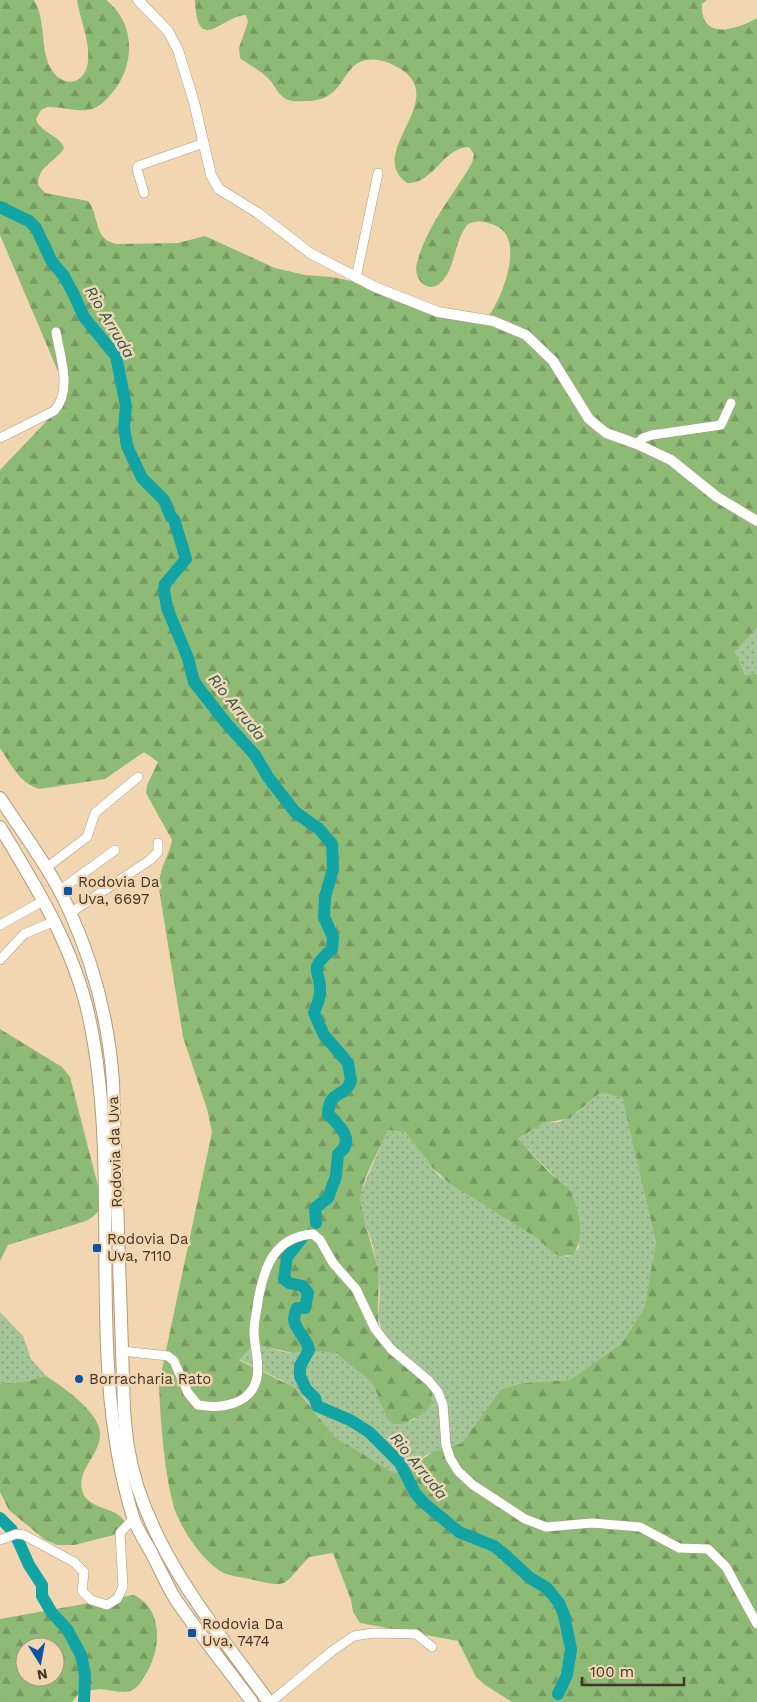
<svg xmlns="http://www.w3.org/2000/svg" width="757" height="1702" viewBox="0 0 757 1702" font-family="'Work Sans',sans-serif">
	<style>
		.grass { fill: url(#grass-dots) }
		.forest { fill: url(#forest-firs); fill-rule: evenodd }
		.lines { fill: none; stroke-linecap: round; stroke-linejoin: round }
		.river { stroke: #12a3a4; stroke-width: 12 }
		.minor-casing { stroke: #b39a77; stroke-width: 10 }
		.tertiary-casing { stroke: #b39a77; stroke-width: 11 }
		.primary-casing { stroke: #b39a77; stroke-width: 14 }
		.minor { stroke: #fff; stroke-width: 9 }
		.tertiary { stroke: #fff; stroke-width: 10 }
		.primary { stroke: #fff; stroke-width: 12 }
		.poi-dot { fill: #0b53a3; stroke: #f1d6b1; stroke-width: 2 }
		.labels { text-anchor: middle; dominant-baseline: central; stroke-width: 5; stroke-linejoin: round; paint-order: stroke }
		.poi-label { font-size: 15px; fill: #403527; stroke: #f1d6b1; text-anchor: start }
		.street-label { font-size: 15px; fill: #403527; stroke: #f1d6b1 }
		.water-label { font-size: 16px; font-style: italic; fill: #265a5a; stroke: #f1d6b1 }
	</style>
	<defs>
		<pattern id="grass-dots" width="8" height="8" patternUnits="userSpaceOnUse" patternTransform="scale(1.25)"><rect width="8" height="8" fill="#a5c497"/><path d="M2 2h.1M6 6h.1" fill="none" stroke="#88a07b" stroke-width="1.8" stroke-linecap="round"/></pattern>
		<pattern id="forest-firs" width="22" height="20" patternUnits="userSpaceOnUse" patternTransform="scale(1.25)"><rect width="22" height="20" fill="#8dbb76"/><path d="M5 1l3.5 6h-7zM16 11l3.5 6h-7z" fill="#759961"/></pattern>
	</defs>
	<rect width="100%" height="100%" fill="#f1d6b1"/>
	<!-- grass -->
	<g class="grass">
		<polygon points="757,628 757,673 745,675 735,652"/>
		<path d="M601,1092l21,6 34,145 -12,65 -22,35 -52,37 -50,3 -19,6 -39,54 -36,12 -13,10 -19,8 -59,-36 -32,-40 -20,-16 -44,-22 15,-15c13,1 24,8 37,9 14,1 33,-6 46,1 8,4 30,21 36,29 16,21 3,50 42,36l-31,-80 -6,-23 2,-23 -2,-20 -5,-27 -10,-30 -3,-22 28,-65 17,3 34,44 98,62 15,14 16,5 5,-3 6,-6v-29l-4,-17 -10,-17 -13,-11 -34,-36 27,-15 14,-1 19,-10z"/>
		<polygon points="0,1312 23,1336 31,1359 46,1376 28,1381 0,1384"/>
	</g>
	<!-- forest -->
	<g class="forest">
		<path d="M0,0h34c12,21 6,46 16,67 11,22 36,19 38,-6 2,-21 -8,-41 -11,-61h29c30,23 29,65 7,92 -6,7 -12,14 -21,17 -14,4 -31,-3 -45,-2l-6,3 -5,9c5,15 23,15 28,29 -9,15 -26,17 -26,37l7,8 43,8c12,15 5,38 28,43l62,-1 27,-7 70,32 30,7 27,2 20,4 69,27 66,10c15,-18 40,-82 7,-93 -10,-4 -16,-5 -26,-1 -14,17 -12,40 -24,55 -13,18 -32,2 -27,-16 10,-38 36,-67 55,-100l2,-9 -5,-7c-27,1 -35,37 -62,36 -41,-29 36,-78 -1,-110 -15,-12 -41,-21 -55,-4 -8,9 -12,20 -22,26 -5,4 -15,6 -22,6 -6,0 -13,1 -19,-1 -10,-4 -13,-15 -20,-22 -8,-8 -19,-13 -28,-20l-1,-10 9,-26 -2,-7c-23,0 -49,42 -51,-15h512l-5,4c-2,37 34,26 55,14v610l-22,24 10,23 12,-2v1029h-245l-27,-17 -9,-8 -18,-36 -98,-18 -7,-11 -2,-12 -18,-47 -24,4c-30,32 -18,31 -64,21 -8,-1 -18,-3 -25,-7 -18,-12 -36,-38 -44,-58 -11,-31 -16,-95 -17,-129l53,-252 -5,-23 -24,-72 -24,-148c0,-23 9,-29 13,-49l-26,-47 1,-8 11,-23 -14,-10 -39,27 -66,10c-20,-6 -28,-25 -39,-41v-278l59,-62 4,-25 -63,-148zM601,1092l21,6 34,145 -12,65 -22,35 -52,37 -49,3 -20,6 -39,54 -29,9 -20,13 -19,8 -59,-36 -40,-49 -56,-28 15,-16 39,9 26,-2 17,2 37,30 14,36 7,5h9l21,-11 7,-9 1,-10 -3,-8c-10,-10 -40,-36 -46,-47 -10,-20 -2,-46 -5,-68 -3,-18 -20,-64 -17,-78 4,-20 19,-44 27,-63l17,2 27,35 17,16 88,55 15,14 8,4 13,-1c12,-16 7,-47 -3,-64 -5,-7 -13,-12 -20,-18 -11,-11 -21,-23 -32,-35l27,-15 25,-5z"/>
		<path d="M0,1029l62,38 8,10 31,121c-1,13 -4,17 -15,23l-78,24 -8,16z"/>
		<path d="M46,1376c17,11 52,35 54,56 1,11 -6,22 -12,32 -5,8 -9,19 -5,29 7,17 32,13 42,29l-7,12 -44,11h-17l-13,-6 -35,-29 -9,-18v-108l28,-3z"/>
		<path d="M134,1595c31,15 27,58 10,82 -4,6 -7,12 -14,14 -10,3 -21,-2 -31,-2 -6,1 -13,2 -19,3l-8,10h-72v-83zM25,1647h30v30h-30z"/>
	</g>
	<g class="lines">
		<!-- river -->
		<g class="river">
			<path d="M0,207l29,14 7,7 16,34 12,14 10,19 10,22 32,39 10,50 -2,21 3,19 15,32 22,22 7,17 3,2 12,40 -21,25 -1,6 3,18 21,50 6,24 32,41 29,32 13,22 27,35 24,17 13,15 1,25 -8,28 -1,20 9,20 -1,12c-27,24 -10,19 -12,44 0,6 -4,14 -6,20l10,22 24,28 3,18c-7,18 -22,8 -23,33 12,12 28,27 10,40l-2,22 -8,22 -13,10 1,15"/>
			<path d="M302,1238l-15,19 -3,22 5,4 14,3 5,7 -3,15h-8c-10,18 9,26 12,42l-9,16v10l6,13 9,9 2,8 33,14 19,12 31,31 15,30 9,10 35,29 35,14 10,8 26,24 17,10 12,15 5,12 7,34 -4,26 -9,19"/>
			<polyline points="0,1518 12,1530"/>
			<polyline points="16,1536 29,1565 42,1585 42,1596 52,1613 67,1629 81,1655 85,1675 84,1702"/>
		</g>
		<defs>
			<g id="minor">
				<polyline points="144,193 137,169 138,166 204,143"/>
				<polyline points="356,278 378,173"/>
				<path d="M0,438l54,-27c19,-20 6,-54 2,-79"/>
				<polyline points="637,444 643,438 652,435 721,425 731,403"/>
				<polyline points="46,868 87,837 95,813 138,777"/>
				<polyline points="59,891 115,850"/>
				<polyline points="70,913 150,860 158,852 158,843"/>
				<polyline points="0,925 43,901"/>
				<polyline points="0,960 24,934 55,921"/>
				<path d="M122,1351l46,5 6,5 14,32 10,12c23,4 54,0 59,-28 3,-14 -3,-31 -3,-46 0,-10 3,-20 4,-30 6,-34 16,-64 55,-67l7,6 13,23 23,26 19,40 16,20 38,32 9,11 5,13 3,40 4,13 8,13 15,14 52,34 21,8 46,-4 48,4 39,21 29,1 18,18 31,57"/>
				<polyline points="0,1540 16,1534 24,1535 74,1562 84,1572 82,1591 91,1600 107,1605 117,1599 123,1587 120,1533 133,1519"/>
				<polyline points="271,1702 332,1651 354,1636 373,1633 416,1634 432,1647"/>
			</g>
			<polyline id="tertiary" points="138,0 168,31 178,50 194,102 211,175 219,189 258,213 310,253 375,287 438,312 493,321 526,335 553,361 589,419 606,433 637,444 671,460 717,497 757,521"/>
			<g id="primary">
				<path d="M0,798c24,37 52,73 70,114 24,53 39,113 43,170l11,327c1,13 2,25 4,38 15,96 86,179 141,255"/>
				<path d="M0,827c36,59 74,121 89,190 35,164 -6,338 44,500 4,13 13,25 19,37 8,15 15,32 24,46 24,35 51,68 76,102"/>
			</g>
		</defs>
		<!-- minor casing -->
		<use href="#minor" class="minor-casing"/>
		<!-- tertiary casing -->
		<use href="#tertiary" class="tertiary-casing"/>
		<!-- primary casing -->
		<use href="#primary" class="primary-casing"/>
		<!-- minor -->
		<use href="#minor" class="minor"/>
		<!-- tertiary -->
		<use href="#tertiary" class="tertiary"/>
		<!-- primary -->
		<use href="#primary" class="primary"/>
	</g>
	<!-- markers -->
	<g class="poi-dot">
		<rect x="63" y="886" width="10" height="10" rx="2.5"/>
		<rect x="92" y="1243" width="10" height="10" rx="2.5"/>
		<circle cx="79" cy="1379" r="5"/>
		<rect x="187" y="1628" width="10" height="10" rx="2.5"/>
	</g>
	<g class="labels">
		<!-- poi labels -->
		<g class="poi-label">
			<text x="78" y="882">Rodovia Da<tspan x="78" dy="17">Uva, 6697</tspan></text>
			<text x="107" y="1239">Rodovia Da<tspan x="107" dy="17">Uva, 7110</tspan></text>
			<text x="89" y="1379">Borracharia Rato</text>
			<text x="202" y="1624">Rodovia Da<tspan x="202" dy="17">Uva, 7474</tspan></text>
		</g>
		<!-- street labels -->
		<g class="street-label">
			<text transform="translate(115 1152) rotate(-92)">Rodovia da Uva</text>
		</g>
		<!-- water labels -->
		<g class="water-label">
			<text transform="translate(110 322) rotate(59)">Rio Arruda</text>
			<text transform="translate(237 707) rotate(51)">Rio Arruda</text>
			<text transform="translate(419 1466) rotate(51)">Rio Arruda</text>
		</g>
	</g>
	<!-- north arrow -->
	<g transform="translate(40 1662) rotate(169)"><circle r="24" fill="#f1d6b1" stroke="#aa967a"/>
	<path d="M0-4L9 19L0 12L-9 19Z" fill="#0b53a3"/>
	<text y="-8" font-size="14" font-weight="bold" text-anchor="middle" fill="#403527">N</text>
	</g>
	<!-- scale -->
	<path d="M582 1677v8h102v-8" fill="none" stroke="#403527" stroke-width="2.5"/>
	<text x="590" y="1677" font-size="15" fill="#403527" stroke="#f1d6b1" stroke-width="4" paint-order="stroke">100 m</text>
</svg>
